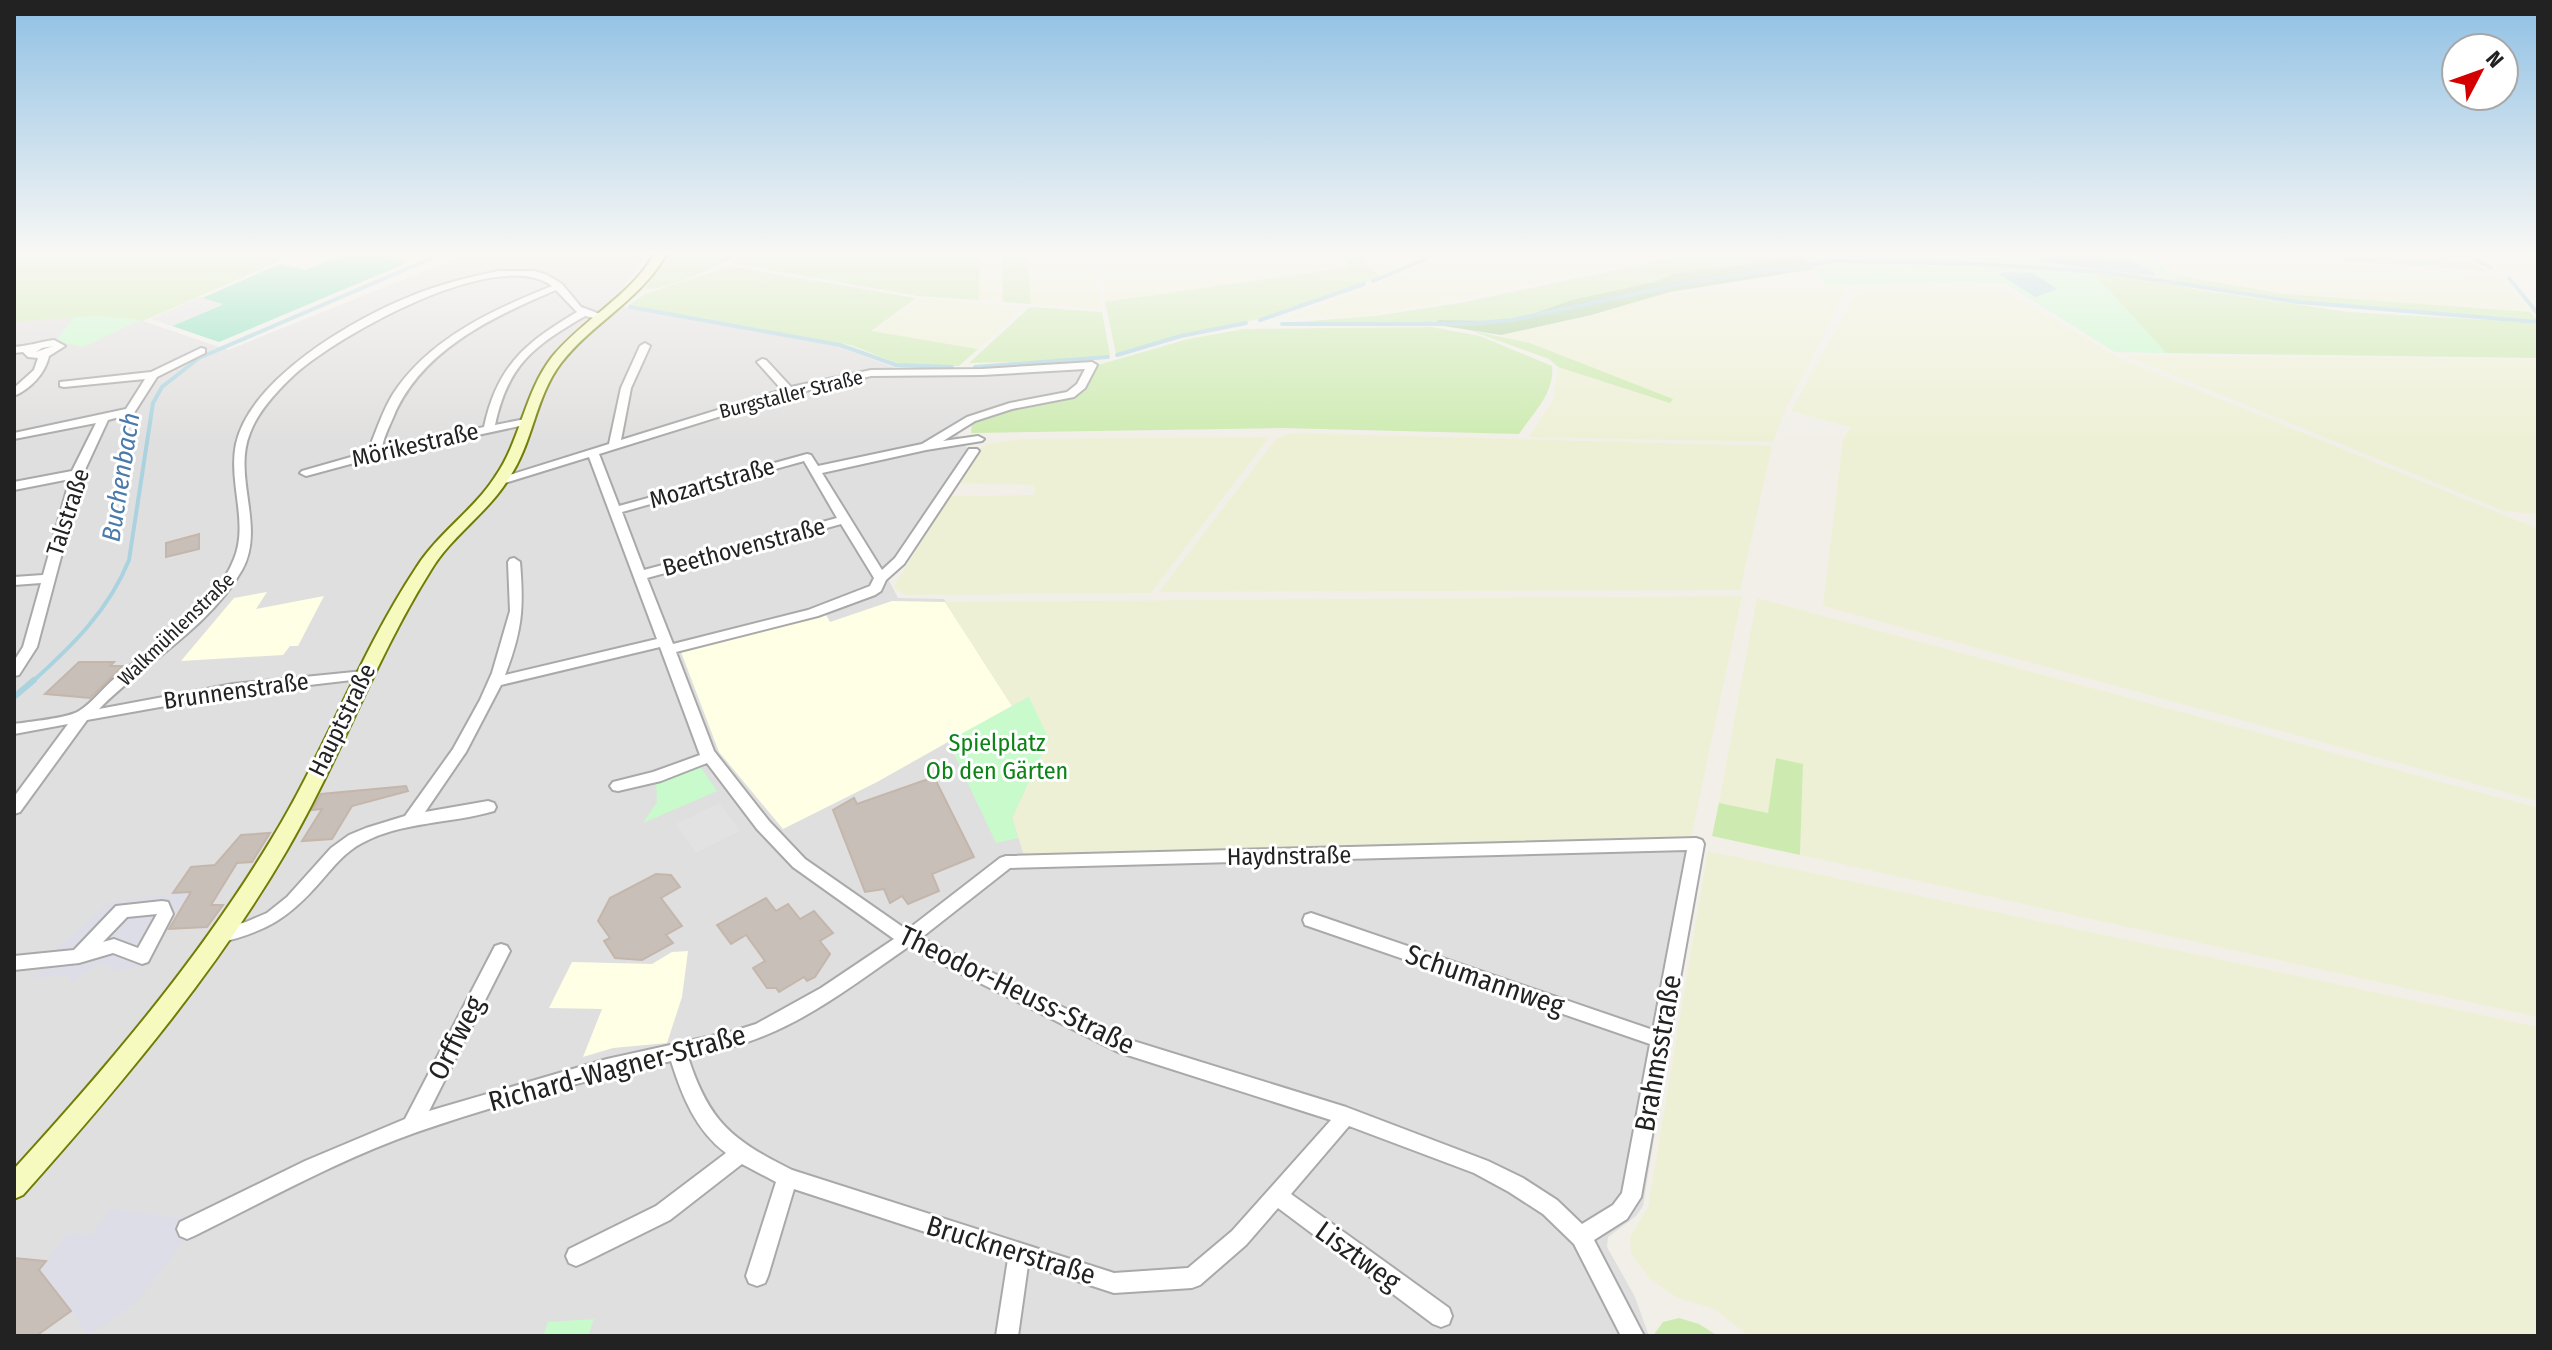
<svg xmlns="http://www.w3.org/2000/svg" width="2552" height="1350" viewBox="0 0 2552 1350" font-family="'Fira Sans Condensed',sans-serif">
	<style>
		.residential { fill: #e0dfdf }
		.education { fill: #ffffe5 }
		.farmland { fill: #eef0d5 }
		.grass { fill: #cdebb0 }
		.forest { fill: #add19e }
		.park { fill: #c8facc }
		.pitch { fill: #88e0be }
		.parking { fill: #e2e2e2 }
		.plaza { fill: #dddde8 }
		.water { fill: #aad3df }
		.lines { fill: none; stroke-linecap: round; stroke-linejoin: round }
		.stream-far1 { stroke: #aad3df; stroke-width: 4 }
		.stream { stroke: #aad3df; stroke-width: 6 }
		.building { fill: #c7bfb8; stroke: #c4b6ab; stroke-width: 2 }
		.street-casing { stroke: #a9a9a9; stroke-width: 4 }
		.secondary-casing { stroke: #707d05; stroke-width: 4 }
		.street { fill: #fff; fill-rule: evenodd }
		.secondary { fill: #f7fabf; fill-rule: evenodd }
		.labels { text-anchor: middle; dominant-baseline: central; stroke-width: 6; stroke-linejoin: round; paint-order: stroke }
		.far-street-label { font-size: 20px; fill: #222; stroke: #fff }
		.street-label { font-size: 24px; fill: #222; stroke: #fff }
		.park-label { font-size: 24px; fill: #0c8416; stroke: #fff }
		.water-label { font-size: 26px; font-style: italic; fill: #4a7aab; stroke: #fff }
		.near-street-label { font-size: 28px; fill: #222; stroke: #fff }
	</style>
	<rect width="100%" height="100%" fill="#f2efe9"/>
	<!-- residential -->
	<polygon class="residential" points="465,255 622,255 642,263 610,304 839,347 893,367 900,376 1089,367 1074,390 953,428 969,451 885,573 898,598 944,599 976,651 1029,697 1024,855 1702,841 1643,1206 1636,1216 1608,1237 1607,1247 1635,1297 1649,1336 14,1336 14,322 96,316 140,320 228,350"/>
	<!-- education -->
	<g class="education">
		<polygon points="267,592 256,609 324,596 298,646 290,646 283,655 181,661 234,598"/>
		<polygon points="892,601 945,602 1012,706 877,782 783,829 719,752 681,652 825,613 830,622"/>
		<polygon points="688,951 682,997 667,1043 613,1048 583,1057 602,1009 549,1008 572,962 652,964 672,952"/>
	</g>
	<!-- farmland -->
	<g class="farmland">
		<polygon points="980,255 1002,255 1003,302 979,300"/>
		<polygon points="1027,255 1092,255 1102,309 1031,304"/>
		<polygon points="1098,255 1336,255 1348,267 1105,302"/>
		<polygon points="1359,255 1439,255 1426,261 1423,258 1380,277"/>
		<polygon points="1449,255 1676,255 1458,300 1358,316 1285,319"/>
		<polygon points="2156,255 2200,255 2499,275 2530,312 2285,294 2235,288 2172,275"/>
		<polygon points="2474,255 2538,255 2538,271 2504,272"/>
		<polygon points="1853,285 1848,288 1783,414 1773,442 1529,437 1553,400 1558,367 1673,399 1501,335 1591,315 1670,292"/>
		<polygon points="1866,288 2004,289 2117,357 2538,529 2538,801 1823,606 1843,439 1851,427 1791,411 1855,294"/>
		<polygon points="920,298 1004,305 1021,309 978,349 873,332"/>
		<polygon points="2127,356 2536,360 2538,514 2504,511"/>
		<polygon points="1292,433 1772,446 1740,590 1159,592 1276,439"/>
		<polygon points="1269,437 1151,593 906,595 898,591 894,586 950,496 1034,495 1035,485 955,483 977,450 988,444 1022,439"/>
		<polygon points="1742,596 1691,838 1024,855 1012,818 1049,739 1029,697 1012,706 945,602"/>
		<polygon points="1757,598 2538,808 2538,1017 1800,855 1803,764 1776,759 1768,813 1719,803"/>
		<polygon points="1708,851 2538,1027 2538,1336 1749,1336 1714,1309 1676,1297 1649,1278 1631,1253 1630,1237 1648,1207"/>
	</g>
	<!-- grass -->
	<g class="grass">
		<polygon points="14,255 293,255 143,321 96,316 14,322"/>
		<path d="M665,255h73c-19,11 -72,36 -93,34z"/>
		<polygon points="744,255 980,255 979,300 918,296 731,263"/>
		<polygon points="1002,255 1027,255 1031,304 1003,302"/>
		<polygon points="1340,255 1359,255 1380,277 1258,319 1178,336 1116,354 1105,302 1351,267"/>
		<polygon points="1687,255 1813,255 1817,260 1673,274 1655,282 1512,321 1439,320 1424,325 1345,326 1282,323 1375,316 1460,303"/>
		<polygon points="2257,255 2338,255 2472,263 2488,271"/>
		<polygon points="730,266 916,298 871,331 978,349 959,366 899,364 851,345 629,305 645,294"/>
		<polygon points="2087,266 2193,289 2348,312 2523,322 2538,325 2538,358 2166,353"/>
		<polygon points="2172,275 2285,294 2530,312 2537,320 2298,301 2179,284"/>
		<polygon points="1030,307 1102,312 1110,355 1077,360 969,363"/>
		<path d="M1431,327l49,9 72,30c3,27 -19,47 -33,68l-238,-6 -310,5 1,-12 39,-13 69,-17 18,-26 90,-26 56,-10z"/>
		<polygon points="1469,330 1530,343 1673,399 1670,403 1558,367 1549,359"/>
		<polygon points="1776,758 1803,764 1800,855 1712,836 1719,803 1768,813"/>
		<polygon points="1679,1318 1699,1324 1718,1336 1653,1336 1663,1322"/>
	</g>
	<!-- forest -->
	<polygon class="forest" points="1804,257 1814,269 1670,292 1591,315 1501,335 1431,324 1439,320 1512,321 1572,300 1655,282 1673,274"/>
	<!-- park -->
	<g class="park">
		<polygon points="1803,255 2156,255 2176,281 2088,267 2166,353 2115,352 2006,284 1827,285"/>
		<polygon points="96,316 140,320 83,347 56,341 74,317"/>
		<polygon points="1029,697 1049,739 1012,818 1018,838 996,843 948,741"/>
		<polygon points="700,766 717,791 643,823 657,802 656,782"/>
		<polygon points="594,1319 588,1336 543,1336 548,1322"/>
	</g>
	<!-- pitch -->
	<polygon class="pitch" points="341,255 385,255 409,262 219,342 172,326 222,305 202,298 280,264 305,270"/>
	<!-- parking -->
	<g class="parking">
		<polygon points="199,297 223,304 172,326 151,319"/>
		<polygon points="719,803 740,831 696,853 676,824"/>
	</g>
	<!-- plaza -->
	<g class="plaza">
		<polygon points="190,892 192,898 181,907 165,929 150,962 119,972 101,962 72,982 67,974 33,979 53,952 110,902"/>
		<polygon points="111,1209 187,1219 187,1238 136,1303 88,1336 71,1311 33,1278 68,1233 91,1235"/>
	</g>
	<!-- water -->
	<g class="water">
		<path d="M2037,256c31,3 98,-7 119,20l-113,-14z"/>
		<polygon points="2004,272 2033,273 2057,289 2035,297 1999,274"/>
	</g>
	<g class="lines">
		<!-- stream-far1 -->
		<g class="stream-far1">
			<polyline points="630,255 641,260"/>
			<polyline points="1761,255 1769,270"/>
			<polyline points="2468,255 2491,268"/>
			<polyline points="2509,278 2538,314"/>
			<polyline points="1373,281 1426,259"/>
			<polyline points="630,307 840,345 896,365 952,367"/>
			<polyline points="1260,320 1364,284"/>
			<polyline points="1282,324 1470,324 1512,320 1682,284 1835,261 1979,264 2104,272 2298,302 2538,322"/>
			<polyline points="1117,355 1181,336 1246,323"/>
			<polyline points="975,367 1108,357"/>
			<path d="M32,682c40,-36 77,-72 97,-122l24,-157 9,-16 37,-29 240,-103"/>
		</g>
		<!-- stream -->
		<polyline class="stream" points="14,697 34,680"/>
	</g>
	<!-- building -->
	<g class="building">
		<polygon points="199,534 199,549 166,557 166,543"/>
		<polygon points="79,662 114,662 110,666 123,666 90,698 45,694"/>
		<polygon points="934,777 974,857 932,874 939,891 908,904 902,896 890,903 884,889 865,892 833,810 854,798 857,804"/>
		<polygon points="406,786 408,791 352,806 332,839 302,841 322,809 312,810 321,794"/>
		<polygon points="270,833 252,862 237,863 211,905 223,905 207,927 169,929 191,892 173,893 191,867 215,865 241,835"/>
		<polygon points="656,874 671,875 680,887 661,898 682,926 666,935 673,943 642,960 615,958 604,941 610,938 598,921 610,898"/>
		<polygon points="766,898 776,911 788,904 800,919 814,911 833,933 820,941 830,954 815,977 807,981 804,977 779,992 776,988 767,988 753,968 765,961 746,935 731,944 717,925"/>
		<polygon points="14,1258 46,1261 39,1270 71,1311 36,1336 14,1336"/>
	</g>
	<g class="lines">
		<defs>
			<g id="street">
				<path d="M499,271h35l13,4 15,9 19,23 27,10 -5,3 -18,-4c-51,30 -77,48 -90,109l30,-6 5,3 -1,2 -149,32 -74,20 -6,-3 2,-2 70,-20 -2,-5c7,-17 13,-36 23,-52 36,-55 99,-84 159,-108 -55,-41 -215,50 -258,89 -17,16 -36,36 -44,58 -18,44 16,94 -8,137 -33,58 -97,92 -143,139l134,-25 131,-13 7,4 -2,3 -136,16 -146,26 -67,92 -6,2v-17l54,-73 -54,10v-10c14,-2 55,-6 65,-13 13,-8 24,-23 36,-33 37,-31 102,-73 119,-119 15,-36 -6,-77 2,-115 14,-65 117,-125 175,-148 29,-12 58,-19 88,-25zM556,290l21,22c-52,31 -80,54 -93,115l-102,22c1,-10 6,-20 10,-29 27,-69 100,-103 164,-130z"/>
				<path d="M54,340l11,6 -16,10c-4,18 -19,33 -35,40v-8l20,-18 4,-12 -10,-1 -5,-5 -9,1v-6c14,-1 26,-5 40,-7zM53,346l-17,6 6,-4z"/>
				<path d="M645,343l5,3 -19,42 -10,52 161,-50 -25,-28 5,-3 4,1 25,27 80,-17 111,-1 110,-7 5,3 -12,23 -11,9 -62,12 -37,12 -32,20 35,-5 6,3 -2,2 -56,9 -104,23 60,97 13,-12 74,-109h8l2,2 -75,113 -18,16 -5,11 -6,4 -57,21 -142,36 38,99 55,70 36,38 102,71 93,-72 6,-2 690,-18 6,2 2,4 -63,353 -14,22 -33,21 50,96h-23l-47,-92 -31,-30 -34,-22 -35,-19 -125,-47 -58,68 158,114 3,8 -3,8 -8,3 -8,-3 -155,-116 -32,37 -46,40 -8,3 -78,5 -86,-28 -10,71h-22l12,-77 -214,-70 -26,87 -3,7 -8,3 -8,-3 -3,-7 30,-94 -34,-18 -72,56 -87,43 -7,3 -7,-3 -3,-7 3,-7 87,-43 70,-53c-30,-22 -44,-57 -55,-92 -86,19 -172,43 -254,71 -77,27 -150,68 -223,104l-7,3 -7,-3 -3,-7 3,-7 125,-61 100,-42 90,-173 6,-2 6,2 3,5 -81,160 178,-52 127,-28 22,-7 65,-36 73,-49 -101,-72 -36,-38 -50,-66 -46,18 -43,10 -5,-1 -3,-4 3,-4 40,-10 47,-17 -40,-108 -159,38 -35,67 -41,60 63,-11 6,2 2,4 -2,4c-44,13 -91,10 -132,32 -17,9 -28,23 -41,38 -32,37 -55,51 -103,62l-6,-2 -3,-5 3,-5 34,-9 21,-9 20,-16 44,-49 18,-13 17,-7 39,-12 48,-67 27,-49 12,-27 18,-62 -2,-49 2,-3 4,-1 6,4c4,47 2,69 -15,113l152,-36 -68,-182 -84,26h-8l-2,-2 2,-2 112,-35 12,-56 19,-42zM1085,369l-8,15 -10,8 -57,11 -43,14 -45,27 -104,22 -7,-11 -4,-1 -188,52 -20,-52 193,-60 79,-18 111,-1zM804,461l33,57 -193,52 -22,-58zM841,524l33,54 -4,8 -62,24 -135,34 -26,-66zM1687,850l-34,180 -342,-117 -6,2 -2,5 2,5 345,119 -28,149 -9,12 -31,19 -25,-24 -34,-22 -35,-17 -142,-54 -216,-67 -209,-102 89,-70zM908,947l210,105 213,68 -99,111 -44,37 -74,5 -322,-103c-60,-30 -83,-48 -104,-113 26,-6 52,-11 78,-22 51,-21 97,-57 142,-88z"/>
				<polygon points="201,348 205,349 205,353 157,377 134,413 108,420 83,474 37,647 19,675 14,676 14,661 23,647 41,583 14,585 14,577 43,575 70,479 14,490 14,482 72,471 96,423 14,439 14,433 126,409 145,379 64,387 60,386 60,382 151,372"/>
				<path d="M162,901l6,1 5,12 -25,48 -6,2 -29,-11 -34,10 -65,7v-14l60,-6 42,-44zM157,914l-19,34 -24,-9 -11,3 24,-25z"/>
			</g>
			<path id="secondary" d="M654,255h12c-28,47 -73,67 -105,108 -26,34 -28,80 -52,115 -21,35 -57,57 -78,92 -56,89 -91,189 -144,280 -73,125 -168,237 -264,345l-9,4v-30c94,-103 185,-210 257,-329 54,-88 88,-186 145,-272 22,-35 57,-57 79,-91 26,-37 29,-84 57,-120 31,-38 76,-59 102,-102z"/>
		</defs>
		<!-- street casing -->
		<use href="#street" class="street-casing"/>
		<!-- secondary casing -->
		<use href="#secondary" class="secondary-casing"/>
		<!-- street -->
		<use href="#street" class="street"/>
		<!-- secondary -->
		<use href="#secondary" class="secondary"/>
	</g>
	<!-- sky -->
	<linearGradient id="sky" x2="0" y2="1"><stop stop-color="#8fc0e4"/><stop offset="0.57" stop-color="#f9f8f5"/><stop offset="1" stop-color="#f9f8f5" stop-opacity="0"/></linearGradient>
	<rect width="2552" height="444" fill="url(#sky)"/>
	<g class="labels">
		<!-- far-street labels -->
		<g class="far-street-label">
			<text transform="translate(791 394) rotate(-14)">Burgstaller Straße</text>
			<text transform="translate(176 629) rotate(-44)">Walkmühlenstraße</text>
		</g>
		<!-- street labels -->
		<g class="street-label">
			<text transform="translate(415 445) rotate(-13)">Mörikestraße</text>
			<text transform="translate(712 483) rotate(-16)">Mozartstraße</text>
			<text transform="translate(68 512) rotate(-72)">Talstraße</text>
			<text transform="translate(744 547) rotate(-15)">Beethovenstraße</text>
			<text transform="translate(236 691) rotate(-8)">Brunnenstraße</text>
			<text transform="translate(342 720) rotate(-64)">Hauptstraße</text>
			<text transform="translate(1289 856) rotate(-1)">Haydnstraße</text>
		</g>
		<!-- park labels -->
		<g class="park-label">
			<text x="997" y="743">Spielplatz<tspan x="997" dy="28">Ob den Gärten</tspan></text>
		</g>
		<!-- water labels -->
		<g class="water-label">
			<text transform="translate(121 477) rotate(-81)">Buchenbach</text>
		</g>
		<!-- near-street labels -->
		<g class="near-street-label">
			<text transform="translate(1485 980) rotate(19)">Schumannweg</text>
			<text transform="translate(1017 990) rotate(26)">Theodor-Heuss-Straße</text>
			<text transform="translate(456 1038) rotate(-63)">Orffweg</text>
			<text transform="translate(1658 1053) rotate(-80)">Brahmsstraße</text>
			<text transform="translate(617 1068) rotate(-15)">Richard-Wagner-Straße</text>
			<text transform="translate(1011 1250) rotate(17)">Brucknerstraße</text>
			<text transform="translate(1358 1256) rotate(36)">Lisztweg</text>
		</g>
	</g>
	<!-- border -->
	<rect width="2552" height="1350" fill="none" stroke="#222222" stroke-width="32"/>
	<!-- north arrow -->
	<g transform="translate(2480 72) rotate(49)"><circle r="38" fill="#ffffff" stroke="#a7a7a7" stroke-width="2"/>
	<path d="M0-6L14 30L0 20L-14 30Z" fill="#d40000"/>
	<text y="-12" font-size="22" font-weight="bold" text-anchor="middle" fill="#222222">N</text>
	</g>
</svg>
